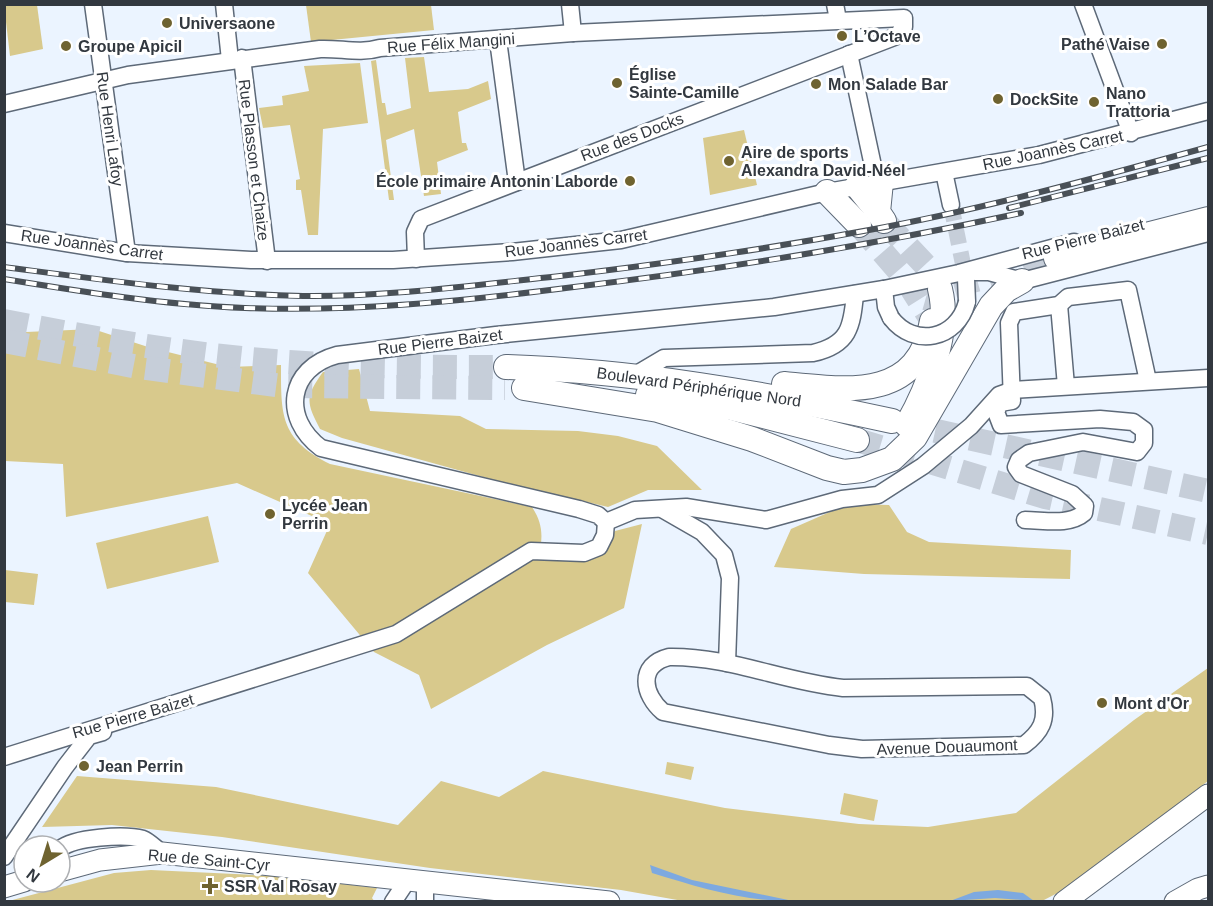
<svg xmlns="http://www.w3.org/2000/svg" width="1213" height="906" viewBox="0 0 1213 906" font-family="Arial,sans-serif">
	<style>
		.green { fill: #d8c98c }
		.water { fill: #7da9e0 }
		.lines { fill: none; stroke-linecap: round; stroke-linejoin: round }
		.minor-tunnel { stroke: #c6ced9; stroke-width: 16; stroke-dasharray: 16 8; stroke-linecap: butt }
		.highway-tunnel { stroke: #c6ced9; stroke-width: 24; stroke-dasharray: 24 12; stroke-linecap: butt }
		.minor-casing { stroke: #5d6978; stroke-width: 19 }
		.major-casing { stroke: #5d6978; stroke-width: 23 }
		.highway-casing { stroke: #5d6978; stroke-width: 26 }
		.minor { stroke: #fff; stroke-width: 16 }
		.major { stroke: #fff; stroke-width: 21 }
		.highway { stroke: #fff; stroke-width: 24 }
		.rail-casing { stroke: #495057; stroke-width: 6 }
		.rail { stroke: #fff; stroke-width: 4; stroke-dasharray: 11; stroke-linecap: butt }
		.minor-bridge-casing { stroke: #5d6978; stroke-width: 19; stroke-linecap: butt }
		.minor-bridge { stroke: #fff; stroke-width: 16 }
		.poi-dot { fill: #6f6330; stroke: #fff; stroke-width: 2 }
		.labels { text-anchor: middle; dominant-baseline: central; stroke-width: 6; stroke-linejoin: round; paint-order: stroke }
		.poi-label { font-size: 16px; font-weight: bold; fill: #32383f; stroke: #fff; text-anchor: start }
		.street-label { font-size: 16px; fill: #32383f; stroke: #fff }
	</style>
	<rect width="100%" height="100%" fill="#ebf4ff"/>
	<!-- green -->
	<g class="green">
		<polygon points="4,5 37,5 43,49 10,56"/>
		<polygon points="306,5 431,5 434,30 311,42"/>
		<polygon points="424,57 429,92 468,89 488,81 491,99 458,112 462,143 466,143 468,150 437,162 441,194 424,196 414,129 386,140 394,200 389,200 371,61 376,60 382,103 385,103 387,115 411,108 405,58"/>
		<polygon points="360,63 368,123 323,129 318,235 308,235 301,190 296,190 296,180 300,179 290,125 263,128 259,108 283,105 282,96 309,91 304,66"/>
		<polygon points="744,130 757,185 710,195 703,138"/>
		<path d="M93,329l55,18 80,20 53,-2c0,50 -1,74 49,99l202,43c11,17 11,29 7,48l63,-3 13,-21 27,-7 -18,84 -77,37 -116,64 -12,-34 -45,-23 -66,-79 22,-49 -93,-41 -171,34 -3,-53 -58,-3 -1,-128z"/>
		<path d="M359,369l11,42 90,5 26,13 92,2 40,5 39,10 45,44h-54l-40,17 -114,-27 -152,-42 -22,-9c-14,-27 -15,-32 3,-57z"/>
		<polygon points="848,504 889,505 907,532 929,542 1071,550 1070,579 864,574 774,567 791,529"/>
		<polygon points="208,516 219,562 107,589 96,543"/>
		<polygon points="5,570 38,574 34,605 5,602"/>
		<polygon points="1208,668 1208,781 1073,885 1042,901 683,901 621,890 430,868 222,837 112,825 42,827 77,776 216,787 398,825 441,781 499,797 543,771 725,808 859,824 928,827 1016,813 1134,720"/>
		<polygon points="667,762 694,767 691,780 665,774"/>
		<polygon points="844,793 878,800 874,821 840,814"/>
		<polygon points="151,870 275,876 377,888 372,898 375,902 5,902 114,873"/>
	</g>
	<!-- water -->
	<g class="water">
		<path d="M650,865l42,15 101,21c-48,1 -95,-14 -141,-28z"/>
		<polygon points="998,890 1023,893 1034,901 995,898 950,901 974,892"/>
	</g>
	<g class="lines">
		<!-- minor-tunnel -->
		<polyline class="minor-tunnel" points="951,205 966,279"/>
		<!-- highway-tunnel -->
		<g class="highway-tunnel">
			<polyline points="884,221 926,266 940,289"/>
			<polyline points="859,225 905,278 932,321"/>
			<polyline points="934,313 938,299 947,288 1056,258"/>
			<path d="M4,321c89,17 180,33 270,40 77,6 155,6 232,6"/>
			<polyline points="4,341 138,367 283,386 505,388"/>
			<polyline points="900,423 1208,491"/>
			<polyline points="857,440 1045,497 1208,533"/>
		</g>
		<defs>
			<g id="minor">
				<polyline points="93,4 127,253"/>
				<polyline points="224,4 230,60"/>
				<polyline points="570,4 573,33"/>
				<polyline points="835,4 838,20"/>
				<polyline points="1083,4 1131,133"/>
				<polyline points="498,40 517,182"/>
				<polyline points="849,54 873,166 881,182"/>
				<polyline points="242,58 267,261"/>
				<path d="M4,104l124,-29 192,-26c21,-1 39,5 60,-1l193,-15 331,-15v9l-7,9 -476,183 -6,13 1,27"/>
				<polyline points="944,172 951,205"/>
				<polyline points="4,233 127,253 251,260 393,260 512,252 621,240 827,192 1039,155 1208,111"/>
				<polyline points="975,272 989,272 1022,281 1208,233"/>
				<polyline points="966,279 967,302"/>
				<polyline points="884,289 886,307 891,318"/>
				<polyline points="1059,305 1066,386"/>
				<path d="M637,374l27,-16 149,-5c36,-8 39,-26 42,-59"/>
				<polyline points="662,509 702,532 724,555 730,578 727,663"/>
				<path d="M1025,520c19,0 44,6 59,-7l1,-7 -13,-12 -51,-20 -5,-7 3,-7 10,-7 54,-11 54,10 7,-9v-13l-11,-8 -33,-3 -99,6 -5,-13 4,-9 12,-2 -3,-78 5,-11 45,-7 9,-8 60,-7 20,91"/>
				<path d="M606,522l-8,-7 -19,-6 -258,-61c-40,-30 -33,-80 16,-93l159,-20 278,-28 110,-18 75,-16 115,-31"/>
				<polyline points="606,522 635,510 686,507 766,520 842,499 878,495 923,466 971,426 999,395 1013,390 1208,378"/>
				<path d="M669,657c60,-1 115,25 174,31l184,-2 15,12c6,22 -1,34 -18,47l-162,4 -33,-4 -166,-33c-20,-17 -26,-47 6,-55z"/>
				<polyline points="4,757 396,634 531,551 584,553 599,547 605,535 606,522"/>
				<path d="M60,849c14,-12 65,-15 83,-10 6,2 13,10 19,14"/>
				<polyline points="4,857 65,767 89,736 103,732"/>
				<polyline points="425,882 425,902"/>
				<polyline points="393,902 403,887 404,880"/>
			</g>
			<g id="major">
				<polyline points="60,871 100,860 162,853 609,902"/>
				<polyline points="4,887 24,881"/>
				<polyline points="1064,902 1208,795"/>
				<polyline points="1175,902 1198,889 1208,886"/>
			</g>
			<g id="highway">
				<polyline points="881,182 878,212 884,221"/>
				<polyline points="857,186 878,212"/>
				<polyline points="827,192 859,225"/>
				<polyline points="1056,258 1208,219"/>
				<path d="M506,367c130,4 258,26 386,54"/>
				<path d="M784,384c62,6 134,18 148,-63"/>
				<polyline points="524,388 658,410 752,439 827,468 844,472 862,470 892,459 915,437 991,306 1006,290 1022,281"/>
				<polyline points="648,395 732,408 857,440"/>
				<path d="M907,425c21,-37 44,-94 33,-136"/>
			</g>
		</defs>
		<!-- minor casing -->
		<use href="#minor" class="minor-casing"/>
		<!-- major casing -->
		<use href="#major" class="major-casing"/>
		<!-- highway casing -->
		<use href="#highway" class="highway-casing"/>
		<!-- minor -->
		<use href="#minor" class="minor"/>
		<!-- major -->
		<use href="#major" class="major"/>
		<!-- highway -->
		<use href="#highway" class="highway"/>
		<defs>
			<g id="rail">
				<polyline points="1009,208 1208,158"/>
				<path d="M4,267c100,13 198,27 299,29 86,1 172,-11 257,-20 103,-12 207,-27 309,-46 114,-21 227,-52 339,-83"/>
				<path d="M4,279c80,13 160,26 241,29 111,4 219,-7 329,-21 150,-18 299,-42 447,-74"/>
			</g>
		</defs>
		<!-- rail casing -->
		<use href="#rail" class="rail-casing"/>
		<!-- rail -->
		<use href="#rail" class="rail"/>
		<defs>
			<path id="minor-bridge" d="M891,318c23,30 66,22 76,-16"/>
		</defs>
		<!-- minor-bridge casing -->
		<use href="#minor-bridge" class="minor-bridge-casing"/>
		<!-- minor-bridge -->
		<use href="#minor-bridge" class="minor-bridge"/>
	</g>
	<!-- markers -->
	<g class="poi-dot">
		<circle cx="167" cy="23" r="6"/>
		<circle cx="842" cy="36" r="6"/>
		<circle cx="1162" cy="44" r="6"/>
		<circle cx="66" cy="46" r="6"/>
		<circle cx="617" cy="83" r="6"/>
		<circle cx="816" cy="84" r="6"/>
		<circle cx="998" cy="99" r="6"/>
		<circle cx="1094" cy="102" r="6"/>
		<circle cx="729" cy="161" r="6"/>
		<circle cx="630" cy="181" r="6"/>
		<circle cx="270" cy="514" r="6"/>
		<circle cx="1102" cy="703" r="6"/>
		<circle cx="84" cy="766" r="6"/>
		<path d="M207 877h6v6h6v6h-6v6h-6v-6h-6v-6h6z"/>
	</g>
	<g class="labels">
		<!-- poi labels -->
		<g class="poi-label">
			<text x="179" y="23">Universaone</text>
			<text x="854" y="36">L’Octave</text>
			<text x="1150" y="44" text-anchor="end">Pathé Vaise</text>
			<text x="78" y="46">Groupe Apicil</text>
			<text x="629" y="74">Église<tspan x="629" dy="18">Sainte-Camille</tspan></text>
			<text x="828" y="84">Mon Salade Bar</text>
			<text x="1106" y="93">Nano<tspan x="1106" dy="18">Trattoria</tspan></text>
			<text x="1010" y="99">DockSite</text>
			<text x="741" y="152">Aire de sports<tspan x="741" dy="18">Alexandra David-Néel</tspan></text>
			<text x="618" y="181" text-anchor="end">École primaire Antonin Laborde</text>
			<text x="282" y="505">Lycée Jean<tspan x="282" dy="18">Perrin</tspan></text>
			<text x="1114" y="703">Mont d'Or</text>
			<text x="96" y="766">Jean Perrin</text>
			<text x="224" y="886">SSR Val Rosay</text>
		</g>
		<!-- street labels -->
		<g class="street-label">
			<text transform="translate(451 43) rotate(-4)">Rue Félix Mangini</text>
			<text transform="translate(110 129) rotate(82)">Rue Henri Lafoy</text>
			<text transform="translate(632 137) rotate(-21)">Rue des Docks</text>
			<text transform="translate(1053 150) rotate(-12)">Rue Joannès Carret</text>
			<text transform="translate(254 160) rotate(83)">Rue Plasson et Chaize</text>
			<text transform="translate(1083 239) rotate(-14)">Rue Pierre Baizet</text>
			<text transform="translate(576 243) rotate(-7)">Rue Joannès Carret</text>
			<text transform="translate(92 245) rotate(8)">Rue Joannès Carret</text>
			<text transform="translate(440 342) rotate(-7)">Rue Pierre Baizet</text>
			<text transform="translate(699 387) rotate(8)">Boulevard Périphérique Nord</text>
			<text transform="translate(133 716) rotate(-16)">Rue Pierre Baizet</text>
			<text transform="translate(947 747) rotate(-2)">Avenue Douaumont</text>
			<text transform="translate(209 860) rotate(5)">Rue de Saint-Cyr</text>
		</g>
	</g>
	<!-- border -->
	<rect width="1213" height="906" fill="none" stroke="#32383f" stroke-width="12"/>
	<!-- north arrow -->
	<g transform="translate(42 864) rotate(218)"><circle r="28" fill="#ffffff" stroke="#adafb2" stroke-width="1.5"/>
	<path d="M0-4.5L10 22L0 15L-10 22Z" fill="#6f6330"/>
	<text y="-9" font-size="16" font-weight="bold" text-anchor="middle" fill="#32383f">N</text>
	</g>
</svg>
